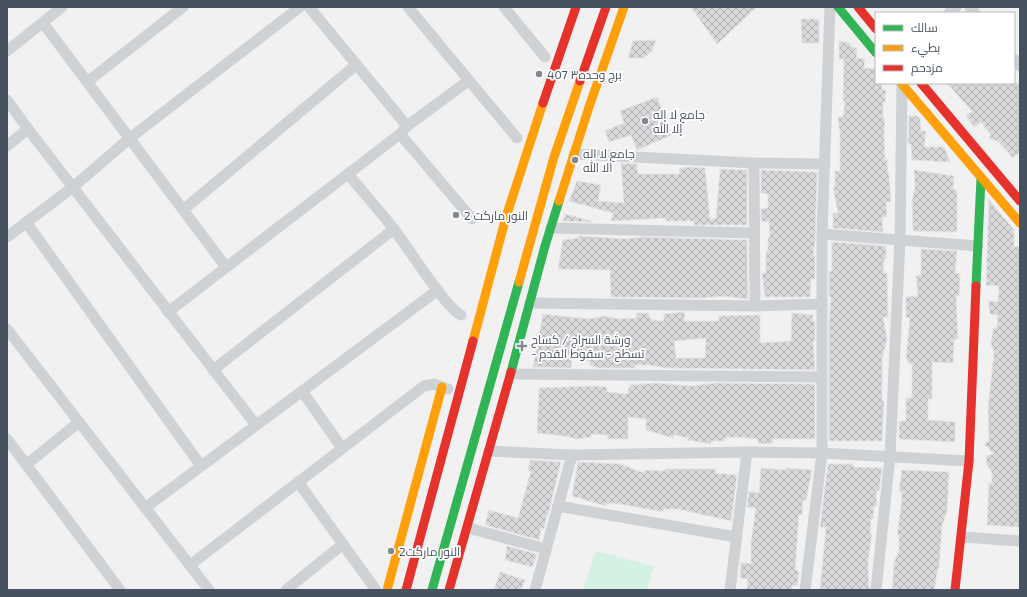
<svg xmlns="http://www.w3.org/2000/svg" width="1027" height="597" viewBox="0 0 1027 597" font-family="'Exo 2',Cairo,sans-serif">
	<style>
		.green { fill: #d4f2e3 }
		.building { fill: url(#building-cross-hatch); stroke: #e3e3e4; fill-rule: evenodd }
		.lines { fill: none; stroke-linecap: round; stroke-linejoin: round }
		.street { stroke: #cfd2d5; stroke-width: 11 }
		.fast { stroke: #30b455; stroke-width: 9 }
		.slow { stroke: #ff9f0a; stroke-width: 9 }
		.jam { stroke: #e5322d; stroke-width: 9 }
		.poi-dot { fill: #838992; stroke: #fff; stroke-width: 1.5 }
		.labels { text-anchor: middle; dominant-baseline: central; stroke-width: 3.5; stroke-linejoin: round; paint-order: stroke }
		.poi-label { font-size: 12px; fill: #47515f; stroke: #fff; text-anchor: start }
	</style>
	<defs>
		<pattern id="building-cross-hatch" width="8" height="8" patternUnits="userSpaceOnUse"><rect width="8" height="8" fill="#d9d9db"/><path d="M0 0l8 8M0 8l8-8" fill="none" stroke="#b2b2b5"/></pattern>
	</defs>
	<rect width="100%" height="100%" fill="#f2f1f1"/>
	<!-- green -->
	<polygon class="green" points="595,551 654,566 647,590 583,590"/>
	<!-- building -->
	<g class="building">
		<polygon points="691,7 757,7 717,44"/>
		<polygon points="801,19 819,19 819,43 802,43"/>
		<polygon points="656,40 652,51 644,58 628,58 633,41"/>
		<polygon points="839,41 850,43 850,46 856,48 857,58 865,59 864,68 876,69 876,83 882,83 882,90 886,90 885,102 883,102 883,118 885,119 884,133 885,160 887,159 888,175 889,175 891,202 886,202 887,217 882,217 883,232 833,228 833,213 838,213 833,187 835,188 835,171 840,171 840,129 839,129 838,117 843,117 845,101 843,101 844,59 839,59"/>
		<polygon points="947,83 1020,83 1020,152 1013,158 998,141 989,139 991,135 981,122 974,127 966,116 972,111"/>
		<polygon points="657,97 672,135 637,150 631,135 609,142 605,131 624,123 620,111"/>
		<polygon points="909,116 917,116 920,119 921,131 926,131 924,147 944,147 950,162 912,160 911,144 908,144"/>
		<polygon points="621,163 637,164 638,174 680,174 679,169 688,167 705,168 710,219 716,219 720,169 747,170 747,225 694,225 694,221 666,221 666,218 611,221 613,213 569,201 577,181 601,185 598,201 624,203"/>
		<polygon points="761,170 817,172 815,242 813,255 815,256 815,279 811,279 810,297 765,297 762,273 766,273 766,251 768,251 768,237 770,236 769,222 761,221 761,209 768,208 768,194 761,193"/>
		<polygon points="914,170 954,176 953,188 957,191 957,232 913,231 912,201 915,187"/>
		<polygon points="989,200 1014,230 1014,247 1020,246 1020,527 987,525 989,483 992,483 992,473 987,465 986,456 994,454 984,444 989,441 988,408 994,353 991,344 993,329 997,327 998,315 990,314 988,301 998,302 999,286 986,285"/>
		<polygon points="565,214 591,221 591,222 563,221"/>
		<polygon points="579,236 627,239 643,237 747,240 748,299 722,296 702,298 611,297 610,270 558,269 563,240 579,238"/>
		<polygon points="832,242 886,246 886,259 884,259 883,273 887,273 888,317 883,317 887,339 882,359 882,401 884,401 882,441 829,441 829,323 831,297 829,297 829,271 832,271"/>
		<polygon points="921,249 957,251 955,273 960,274 959,296 956,296 958,339 954,339 953,363 932,362 932,399 928,399 928,420 955,422 955,442 899,439 899,421 906,421 906,398 912,398 912,364 909,363 906,358 910,318 906,317 906,297 918,296 916,276 921,274"/>
		<path d="M685,312l-1,9h35v-5l41,-1v28l31,-2 1,-28 21,2 -1,6 3,1v19h-2l2,29 -150,-2 -15,-3h-15v3h-37l-8,-3v-4l-18,-2 -1,9 -38,-1 10,-53 46,5 16,-3 14,3 18,-1 -1,-5h12l3,7 13,1v-7zM706,338l-1,20h-29l-2,-17z"/>
		<polygon points="656,383 690,386 716,383 815,384 815,439 773,439 773,443 759,444 758,439 737,437 725,438 725,441 711,441 711,444 688,440 688,438 674,435 673,438 646,430 646,419 628,417 628,439 608,439 607,435 591,434 591,437 576,439 565,436 537,433 539,388 593,386 607,387 607,392 627,394 630,385"/>
		<polygon points="530,460 561,462 548,515 547,514 544,529 541,528 539,540 485,525 489,510 518,518 531,471 528,471"/>
		<polygon points="578,462 620,464 644,473 644,470 665,471 665,469 716,469 715,473 737,475 731,521 678,509 663,509 663,512 620,504 606,503 606,506 572,496"/>
		<polygon points="828,464 853,464 853,467 882,468 879,491 876,491 877,506 874,506 873,519 871,519 870,534 872,534 868,561 869,590 820,590 826,527 820,527"/>
		<polygon points="761,468 786,470 786,468 812,470 806,500 803,500 802,515 799,514 795,570 799,572 797,586 792,585 792,590 747,590 748,579 740,578 741,562 751,564 751,541 756,508 747,507 749,491 759,493"/>
		<polygon points="902,470 949,472 947,511 942,525 939,568 938,568 934,590 892,590 894,563 899,549 899,535 897,535 901,507 902,492 899,491"/>
		<polygon points="507,546 537,554 532,567 505,560"/>
		<polygon points="500,572 525,580 521,590 494,590"/>
	</g>
	<g class="lines">
		<!-- street -->
		<g class="street">
			<polyline points="309,7 407,126"/>
			<polyline points="408,7 517,138"/>
			<polyline points="504,7 545,57"/>
			<polyline points="970,7 975,13"/>
			<polyline points="949,13 956,7"/>
			<polyline points="43,23 226,267"/>
			<polyline points="7,51 62,7"/>
			<polyline points="1014,59 1020,66"/>
			<polyline points="87,82 183,7"/>
			<polyline points="7,100 28,129 256,425"/>
			<polyline points="400,134 472,219"/>
			<polyline points="7,146 28,129"/>
			<polyline points="574,154 754,163 825,164"/>
			<polyline points="754,163 755,306"/>
			<path d="M348,174c15,18 31,36 45,54 15,19 51,78 68,87"/>
			<polyline points="183,210 356,65"/>
			<polyline points="26,222 201,466"/>
			<polyline points="551,228 754,233"/>
			<polyline points="822,234 978,246"/>
			<polyline points="7,237 73,187 130,138 300,7"/>
			<polyline points="530,303 755,306 822,304"/>
			<polyline points="168,312 400,134 407,126 468,81"/>
			<polyline points="7,329 209,590"/>
			<polyline points="213,370 394,229"/>
			<polyline points="511,374 822,377"/>
			<polyline points="302,391 342,448"/>
			<polyline points="7,439 120,590"/>
			<polyline points="489,451 572,455 747,452 822,453 969,461"/>
			<polyline points="26,465 79,422"/>
			<polyline points="298,482 376,590"/>
			<polyline points="558,506 736,537"/>
			<polyline points="145,508 438,290"/>
			<polyline points="468,528 546,549"/>
			<polyline points="962,537 1020,541"/>
			<polyline points="190,565 424,386 434,384 448,389"/>
			<polyline points="286,590 343,544"/>
			<polyline points="535,590 572,455"/>
			<polyline points="730,590 747,452"/>
			<polyline points="805,590 822,453 822,234 830,7"/>
			<polyline points="876,590 890,456 900,240 902,84"/>
		</g>
		<!-- fast -->
		<g class="fast">
			<polyline points="838,7 876,53"/>
			<polyline points="976,286 981,178"/>
			<polyline points="511,372 545,246 559,201"/>
			<polyline points="432,590 519,282"/>
		</g>
		<!-- slow -->
		<g class="slow">
			<polyline points="901,83 1020,223"/>
			<polyline points="559,201 589,107 624,7"/>
			<polyline points="519,282 554,157 580,81"/>
			<polyline points="473,341 506,217 543,103"/>
			<polyline points="387,590 442,387"/>
		</g>
		<!-- jam -->
		<g class="jam">
			<polyline points="858,7 876,29"/>
			<polyline points="580,81 606,7"/>
			<polyline points="921,83 1020,201"/>
			<polyline points="543,103 576,7"/>
			<polyline points="406,590 473,341"/>
			<polyline points="449,590 511,372"/>
			<polyline points="955,590 969,461 976,286"/>
		</g>
	</g>
	<!-- markers -->
	<g class="poi-dot">
		<circle cx="539" cy="74" r="4"/>
		<circle cx="645" cy="121" r="4"/>
		<circle cx="575" cy="160" r="4"/>
		<circle cx="456" cy="215" r="4"/>
		<path d="M520 340h4v4h4v4h-4v4h-4v-4h-4v-4h4z"/>
		<circle cx="391" cy="551" r="4"/>
	</g>
	<g class="labels">
		<!-- poi labels -->
		<g class="poi-label">
			<text x="547" y="74">برج وحده٣ 407</text>
			<text x="653" y="114">جامع لا إله<tspan x="653" dy="14">إلا الله</tspan></text>
			<text x="583" y="153">جامع لا اله<tspan x="583" dy="14">الا الله</tspan></text>
			<text x="464" y="215">النور ماركت 2</text>
			<text x="531" y="339">ورشة السراج / كساح<tspan x="531" dy="14">- تسطح - سقوط القدم</tspan></text>
			<text x="399" y="551">النور ماركت2</text>
		</g>
	</g>
	<!-- border -->
	<rect width="1027" height="597" fill="none" stroke="#47515f" stroke-width="16"/>
	<!-- legend -->
	<rect x="875" y="12" width="140" height="72" fill="#ffffff" stroke="#b5b9bf"/>
	<rect x="883" y="25" width="20" height="6" fill="#30b455" stroke="#b5b9bf"/>
	<text x="911" y="32" font-size="12" fill="#47515f">سالك</text>
	<rect x="883" y="45" width="20" height="6" fill="#ff9f0a" stroke="#b5b9bf"/>
	<text x="911" y="52" font-size="12" fill="#47515f">بطيء</text>
	<rect x="883" y="65" width="20" height="6" fill="#e5322d" stroke="#b5b9bf"/>
	<text x="911" y="72" font-size="12" fill="#47515f">مزدحم</text>
</svg>
